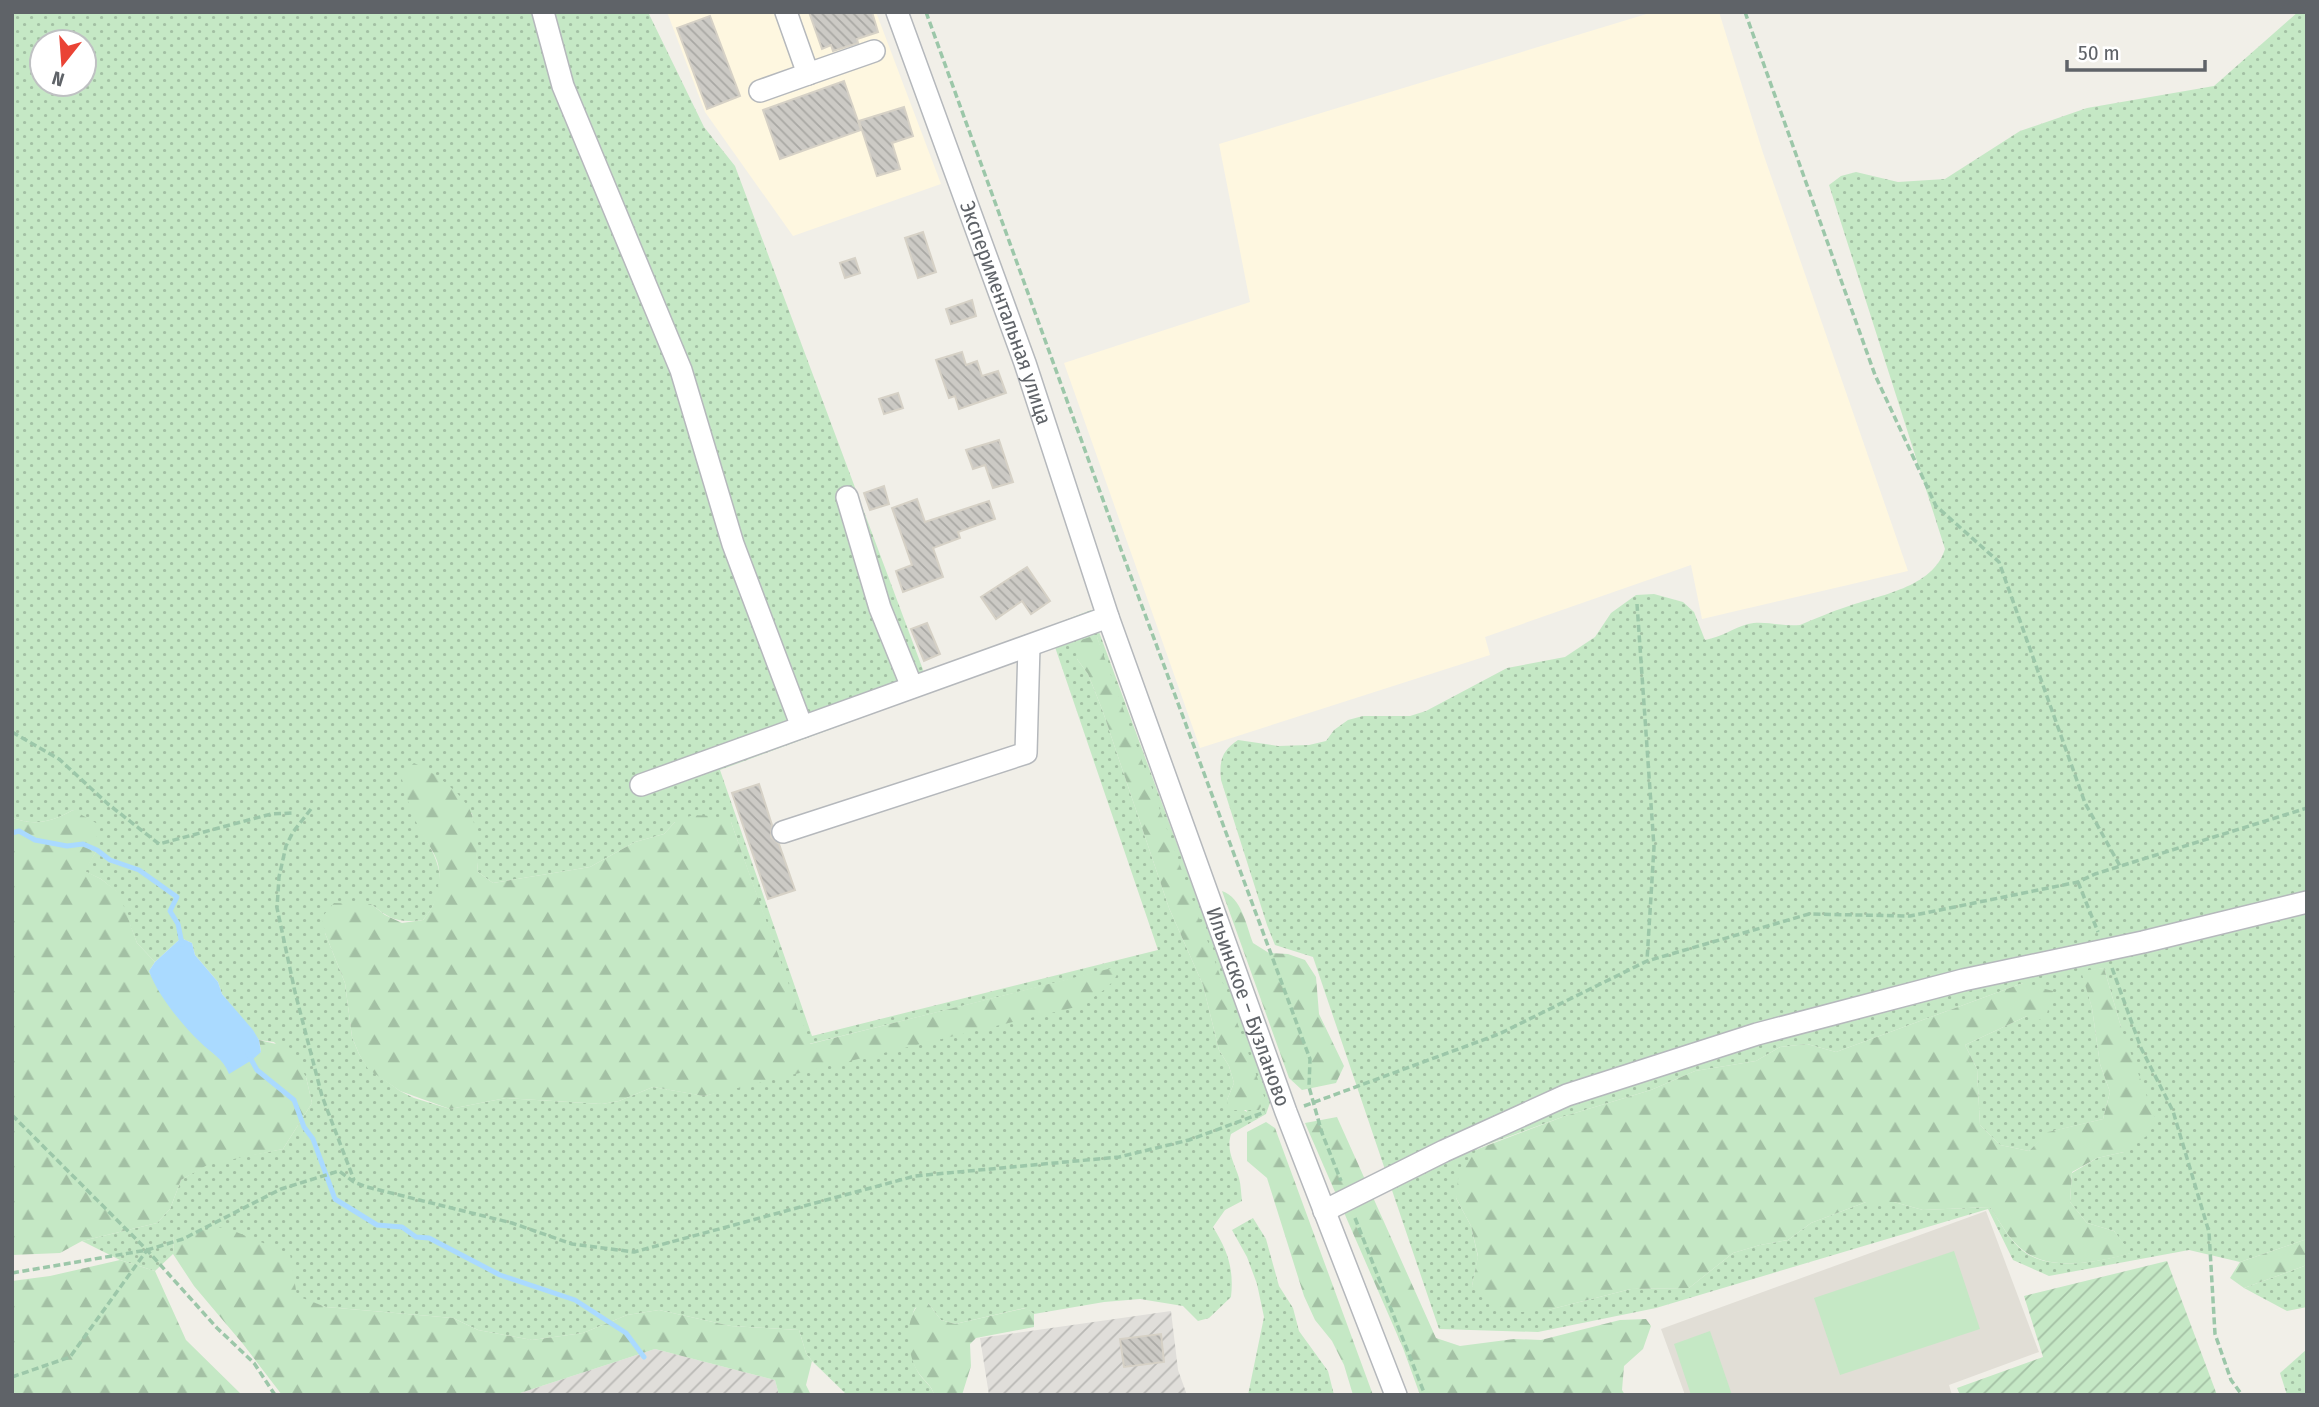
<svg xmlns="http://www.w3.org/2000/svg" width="2319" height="1407" viewBox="0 0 2319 1407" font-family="'Fira Sans Condensed',sans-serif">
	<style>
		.commercial { fill: #fef7e0 }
		.industrial { fill: url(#industrial-furrows) }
		.education { fill: #e1ded6 }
		.grass { fill: url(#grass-dots); fill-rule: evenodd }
		.forest { fill: url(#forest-firs) }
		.garden { fill: url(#garden-furrows) }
		.pitch { fill: #c5e8c5 }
		.water { fill: #aadaff }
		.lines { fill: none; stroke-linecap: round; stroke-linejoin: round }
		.stream { stroke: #aadaff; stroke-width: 5 }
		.building { fill: url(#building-back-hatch); stroke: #d6d1c6; stroke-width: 2 }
		.minor-casing { stroke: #b5b8bc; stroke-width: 24 }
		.path { stroke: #9cc7a9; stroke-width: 3.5; stroke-dasharray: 7 3.5; stroke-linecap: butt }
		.minor { stroke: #fff; stroke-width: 21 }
		.labels { text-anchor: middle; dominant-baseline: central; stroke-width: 7; stroke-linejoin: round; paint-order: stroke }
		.street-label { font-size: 21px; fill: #5f6368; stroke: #fff }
	</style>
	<defs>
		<pattern id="industrial-furrows" width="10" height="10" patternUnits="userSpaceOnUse" patternTransform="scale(1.75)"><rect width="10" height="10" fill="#e0deda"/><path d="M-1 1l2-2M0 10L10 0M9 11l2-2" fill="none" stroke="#b9b8b5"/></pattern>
		<pattern id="grass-dots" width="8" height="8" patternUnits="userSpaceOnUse" patternTransform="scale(1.75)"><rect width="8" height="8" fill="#c5e8c5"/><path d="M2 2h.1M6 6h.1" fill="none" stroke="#a3c0a4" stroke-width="1.8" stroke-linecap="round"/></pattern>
		<pattern id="forest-firs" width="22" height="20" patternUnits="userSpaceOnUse" patternTransform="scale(1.75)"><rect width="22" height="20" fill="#c5e8c5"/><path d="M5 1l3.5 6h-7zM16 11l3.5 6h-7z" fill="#a3c0a4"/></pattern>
		<pattern id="garden-furrows" width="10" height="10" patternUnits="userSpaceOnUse" patternTransform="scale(1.75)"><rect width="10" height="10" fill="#c5e8c5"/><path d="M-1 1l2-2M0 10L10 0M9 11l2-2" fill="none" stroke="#a3c0a4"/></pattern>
		<pattern id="building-back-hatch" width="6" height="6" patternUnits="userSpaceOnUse" patternTransform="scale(1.75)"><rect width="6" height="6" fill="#cccac5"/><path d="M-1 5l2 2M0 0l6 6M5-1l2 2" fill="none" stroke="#a9a8a4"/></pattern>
	</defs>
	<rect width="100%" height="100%" fill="#f1efe8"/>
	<!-- commercial -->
	<g class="commercial">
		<polygon points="667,12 876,12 941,184 793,236 705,112"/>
		<polygon points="1653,12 1719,12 1763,153 1908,571 1702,619 1691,565 1485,637 1490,655 1200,748 1064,363 1250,302 1219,144"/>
	</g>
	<!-- industrial -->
	<g class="industrial">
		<polygon points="1171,1311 1178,1370 1187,1395 989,1395 980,1338"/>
		<polygon points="655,1349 775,1380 779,1395 514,1395"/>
	</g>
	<!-- education -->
	<polygon class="education" points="1986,1211 2039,1352 1949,1385 1952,1395 1685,1395 1661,1329"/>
	<!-- grass -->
	<g class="grass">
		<path d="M12,12h636l56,115 31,39 190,509 166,-65 180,490 -5,14 -35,20c-5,17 3,28 8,44 2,7 2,16 3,23l-17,9 -12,17c15,24 21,42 18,70l-22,21 -11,3 -15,-15 -43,-7 -36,3 -70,12 -9,-6 -70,16 -14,-4 -13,-17 -13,5c-8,18 -7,47 3,64 5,9 14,13 16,23h-87l-35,-34 -6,-8 -7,-23 -68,-4 -72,-16 -32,5 -44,18 -51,7 -54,-10 -25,-12 -127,-11 -29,-10 -123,-62 -1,19 -18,17 -35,-11 -38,-19 75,-18 13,-14 11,-29 28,-17 74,-14 29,-46 -6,-26 -32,-35 -15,-2 -37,-46 -4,-12 -23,-27 -3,-12 -11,-5 -26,24 -18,-19 -19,-50 -17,-14 -17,-8 13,-21 -24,-40c-22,12 -36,16 -61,8zM42,42h42v42h-42zM1097,637l150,475 -20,-12 7,-17 -5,-17 -10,-16 -16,-65 -34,-77 -67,-199 -14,-35 -11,-15zM1055,647l103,303 -346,86 -92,-266zM472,813l6,59 15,11 97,-16 45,-25 29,-8 11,-12h56l78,222 310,-77 -414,129 -52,-9 -34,14 -17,3 -96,-6 -56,11 -36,-11 -14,-7 -32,-23 -9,-14 -7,-17 -7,-54 -20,-50 46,-29c20,16 27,19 52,16 30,-36 15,-60 -5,-95z"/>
		<path d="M2298,12h9v1227l-67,23 -51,-12 -140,26 -36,-16 -25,-51 -332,99 -118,24 -99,-3 -126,-372 -38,-12 -8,-20 -46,-145c-2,-20 1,-29 17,-40l40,6 31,-1 17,-4 8,-11 14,-10 15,-4h47l16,-5 81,-43 58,-11 30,-20 16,-24 25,-18 18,-1 29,8 11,10 11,28c17,-3 28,-12 43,-16 16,-4 35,3 52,1 15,-6 30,-13 46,-18 33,-12 87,-19 99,-58l-116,-364 12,-9 15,-4 42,10 47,-3 75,-48 67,-23 127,-22zM2104,968l17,59 3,125 -27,6 -25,15 -2,29 17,21 27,8 16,22c-30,9 -80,19 -107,-2 -14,-11 -23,-29 -33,-44l-67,3 -29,-8h-28l-55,21 -23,17 -28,5 -27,8 -44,35 -58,1 -83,21 -76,-24 6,-29 -7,-31 -15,-28 22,-50 87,-32 86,-26 44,-19 61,-10 24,-14 27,-3 29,8 187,-69 4,33 -62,29 12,24 3,56 20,20 29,6 20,-19 54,-13 7,-27 -10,-28 -8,-56 -10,-36z"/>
		<polygon points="1253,1218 1266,1239 1279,1286 1293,1308 1299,1331 1328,1371 1334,1395 1248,1395 1264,1317 1257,1284 1247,1257 1232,1230"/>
		<polygon points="2307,1265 2307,1307 2287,1311 2244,1288"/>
		<polygon points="2307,1349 2307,1395 2287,1395 2280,1373"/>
	</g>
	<!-- forest -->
	<g class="forest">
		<polygon points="1093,636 1097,637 1265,1099 1259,1110 1228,1110 1227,1100 1234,1083 1229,1066 1219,1050 1203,985 1169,908 1102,709 1088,674 1077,659 1078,641"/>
		<path d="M414,763c18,8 52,32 58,52 5,17 4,39 6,57l15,11 97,-16 45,-25 29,-8 11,-12 18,-7 19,1 19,6 79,222 310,-78c-4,20 -25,30 -40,40l-376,90 -51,-9 -34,14 -17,3 -96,-6 -56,11 -50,-18 -32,-22 -9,-15 -7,-17 -7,-54 -20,-50 -3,-16 12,-14 37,1 14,11 17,8 21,-3c8,-10 12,-16 14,-29 8,-31 -6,-39 -19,-65 -8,-16 -13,-34 -17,-51z"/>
		<path d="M73,810l23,13 1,27 -12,21 16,8 18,14 18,50 18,19 -6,9c17,36 45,66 76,92l36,-11 -2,-12 30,7 17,30 6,26 -29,46 -74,15 -28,16 -11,29 -13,14 -75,18 -22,12 -48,2v-437c25,8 39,4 61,-8z"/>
		<path d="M1222,891c20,7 24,34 31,52l16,10 19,1 17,6 11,17 3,37 25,52 -8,17 -34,7 -13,-12z"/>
		<path d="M2104,968l17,59 35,94 -8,14 -24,17 -27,6 -25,14 -2,30 17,21 27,8 17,22c-30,9 -80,19 -107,-2 -15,-11 -24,-29 -34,-44l-67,3 -29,-8h-28l-55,21 -23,17 -28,5 -27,8 -44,35 -58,1 -83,21 -27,2 -28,-7 -21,-19 6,-30 -7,-30 -15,-28 3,-27 19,-22 87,-33 86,-26 44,-19 61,-10 24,-14 27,-3 29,8 187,-69 30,8 -8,30 -18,-5 -62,29 12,24 3,56 20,20 29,6 19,-19 55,-13 7,-27 -10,-28 -8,-56 -11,-37z"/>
		<polygon points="1337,1117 1436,1338 1460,1346 1514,1339 1541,1340 1620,1320 1646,1319 1651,1326 1643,1349 1624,1366 1622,1390 1625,1395 1420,1395 1403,1348 1305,1123"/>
		<polygon points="1266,1122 1275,1128 1373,1395 1353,1395 1344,1365 1332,1341 1315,1320 1304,1296 1267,1178 1247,1161 1247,1132"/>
		<polygon points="224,1227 290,1254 297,1296 326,1307 453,1318 478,1330 532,1340 583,1333 627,1315 659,1310 731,1326 799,1330 806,1353 812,1361 806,1385 811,1395 779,1395 775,1380 655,1349 514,1395 282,1395 243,1344 194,1286 173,1254 174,1235"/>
		<polygon points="2307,1239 2307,1265 2244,1288 2230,1278 2240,1262"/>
		<polygon points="120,1260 155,1271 186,1340 242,1395 12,1395 12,1281 50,1276"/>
		<path d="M921,1302l7,1 13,17 14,4 71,-16 8,6v13l-58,11 -6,6 1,22 -9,29h-28c-2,-10 -11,-15 -16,-23 -12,-19 -14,-55 3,-70z"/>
	</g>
	<!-- garden -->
	<polygon class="garden" points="2167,1261 2217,1395 1960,1395 1957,1388 2043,1357 2024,1296"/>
	<!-- pitch -->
	<g class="pitch">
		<polygon points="1954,1251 1980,1329 1840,1375 1814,1298"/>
		<polygon points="1710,1331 1732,1395 1691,1395 1674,1344"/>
	</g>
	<!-- water -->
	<path class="water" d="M181,938l11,5 3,12 23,27 4,12 31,36 6,10 2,12 -9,8 -23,14c-6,-16 -18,-21 -29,-32 -18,-17 -43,-48 -51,-71l6,-9z"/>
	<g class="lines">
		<!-- stream -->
		<g class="stream">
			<polyline points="12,833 19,831 35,840 67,846 83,844 97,850 110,860 139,870 177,897 170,911 178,924 182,944"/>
			<polyline points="248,1054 257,1070 294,1100 304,1127 313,1139 335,1199 377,1225 402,1227 416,1237 429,1238 500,1275 575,1300 626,1333 644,1357"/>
		</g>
	</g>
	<!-- building -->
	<g class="building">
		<polygon points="809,12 872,12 878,32 857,39 858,43 833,51 831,45 822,49"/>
		<polygon points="710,16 740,96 707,109 677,28"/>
		<polygon points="844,81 861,130 780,159 763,110"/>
		<polygon points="904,107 913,136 892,143 900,169 877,176 859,121"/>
		<polygon points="923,232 936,272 918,278 905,238"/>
		<polygon points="855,258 860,273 845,278 840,263"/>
		<polygon points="972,300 976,316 951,324 946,309"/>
		<polygon points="962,352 966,365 977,361 982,376 998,371 1006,393 959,409 955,396 949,398 936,360"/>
		<polygon points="898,393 903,408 884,414 879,399"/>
		<polygon points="999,440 1013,482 993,488 985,465 973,469 966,450"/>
		<polygon points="884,486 889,504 870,510 864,493"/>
		<polygon points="917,499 925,522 989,501 995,519 958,532 960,538 933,548 943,577 903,592 896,571 912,565 892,508"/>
		<polygon points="1027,567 1050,601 1031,614 1022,601 996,619 981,597"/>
		<polygon points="927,623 940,654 924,661 911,629"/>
		<polygon points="759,784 772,825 771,837 779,844 795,890 768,899 732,793"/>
		<polygon points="1161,1334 1164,1362 1124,1367 1120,1339"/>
	</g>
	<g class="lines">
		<defs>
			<g id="minor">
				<polyline points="543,12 563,86 681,370 733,544 802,727"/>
				<polyline points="786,12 808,74 874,51"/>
				<path id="s1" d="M897,12l128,351 83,254 178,495 110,283"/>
				<polyline points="760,91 808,74"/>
				<polyline points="847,497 880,608 912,687"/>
				<polyline points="641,785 1108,617"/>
				<polyline points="783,832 1026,753 1029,646"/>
				<polyline points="1324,1211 1444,1151 1567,1095 1757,1034 1963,980 2143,942 2307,902"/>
			</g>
		</defs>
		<!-- minor casing -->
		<use href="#minor" class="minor-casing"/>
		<!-- path -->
		<g class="path">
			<polyline points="926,12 1123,555 1310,1059 1309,1087 1322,1133 1341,1181"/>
			<polyline points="1745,12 1875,375 1936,506 1999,562 2085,803 2120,866"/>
			<polyline points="1637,604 1654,847 1647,961"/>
			<polyline points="12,732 59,759 108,804 159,844 271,814 294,813"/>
			<polyline points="311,809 293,832 286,846 279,877 277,908 295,992 322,1096 354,1180"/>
			<polyline points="2078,882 2098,932"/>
			<polyline points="2112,968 2141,1048 2173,1111 2209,1232 2215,1334 2231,1380 2242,1395"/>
			<polyline points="1304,1106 1499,1034 1647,961 1809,914 1910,916 2078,882 2095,874 2307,808"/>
			<polyline points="12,1115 147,1250 217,1328 254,1363 275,1395"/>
			<polyline points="1355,1218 1425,1395"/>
			<polyline points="12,1273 147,1250 183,1239 281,1189 339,1171 354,1182 367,1187 512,1223 572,1244 634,1252 915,1176 1119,1157 1189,1140 1265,1112"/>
			<polyline points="12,1377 70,1357 147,1250"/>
		</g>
		<!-- minor -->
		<use href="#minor" class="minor"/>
	</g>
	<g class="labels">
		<!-- street labels -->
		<g class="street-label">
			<text stroke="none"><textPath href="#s1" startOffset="320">Экспериментальная улица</textPath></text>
			<text stroke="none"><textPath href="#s1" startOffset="1055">Ильинское – Бузланово</textPath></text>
		</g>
	</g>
	<!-- border -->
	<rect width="2319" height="1407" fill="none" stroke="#5f6368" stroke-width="28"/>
	<!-- north arrow -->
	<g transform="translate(63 63) rotate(197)"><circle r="33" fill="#ffffff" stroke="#bfc1c3" stroke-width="2"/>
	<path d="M0-5L12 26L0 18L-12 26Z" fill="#ea4335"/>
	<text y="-10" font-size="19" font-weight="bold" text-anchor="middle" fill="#5f6368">N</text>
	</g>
	<!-- scale -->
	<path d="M2067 60v10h138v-10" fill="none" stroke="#5f6368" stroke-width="3.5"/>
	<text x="2078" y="60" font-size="21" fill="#5f6368" stroke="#ffffff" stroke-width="5" paint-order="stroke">50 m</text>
</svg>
